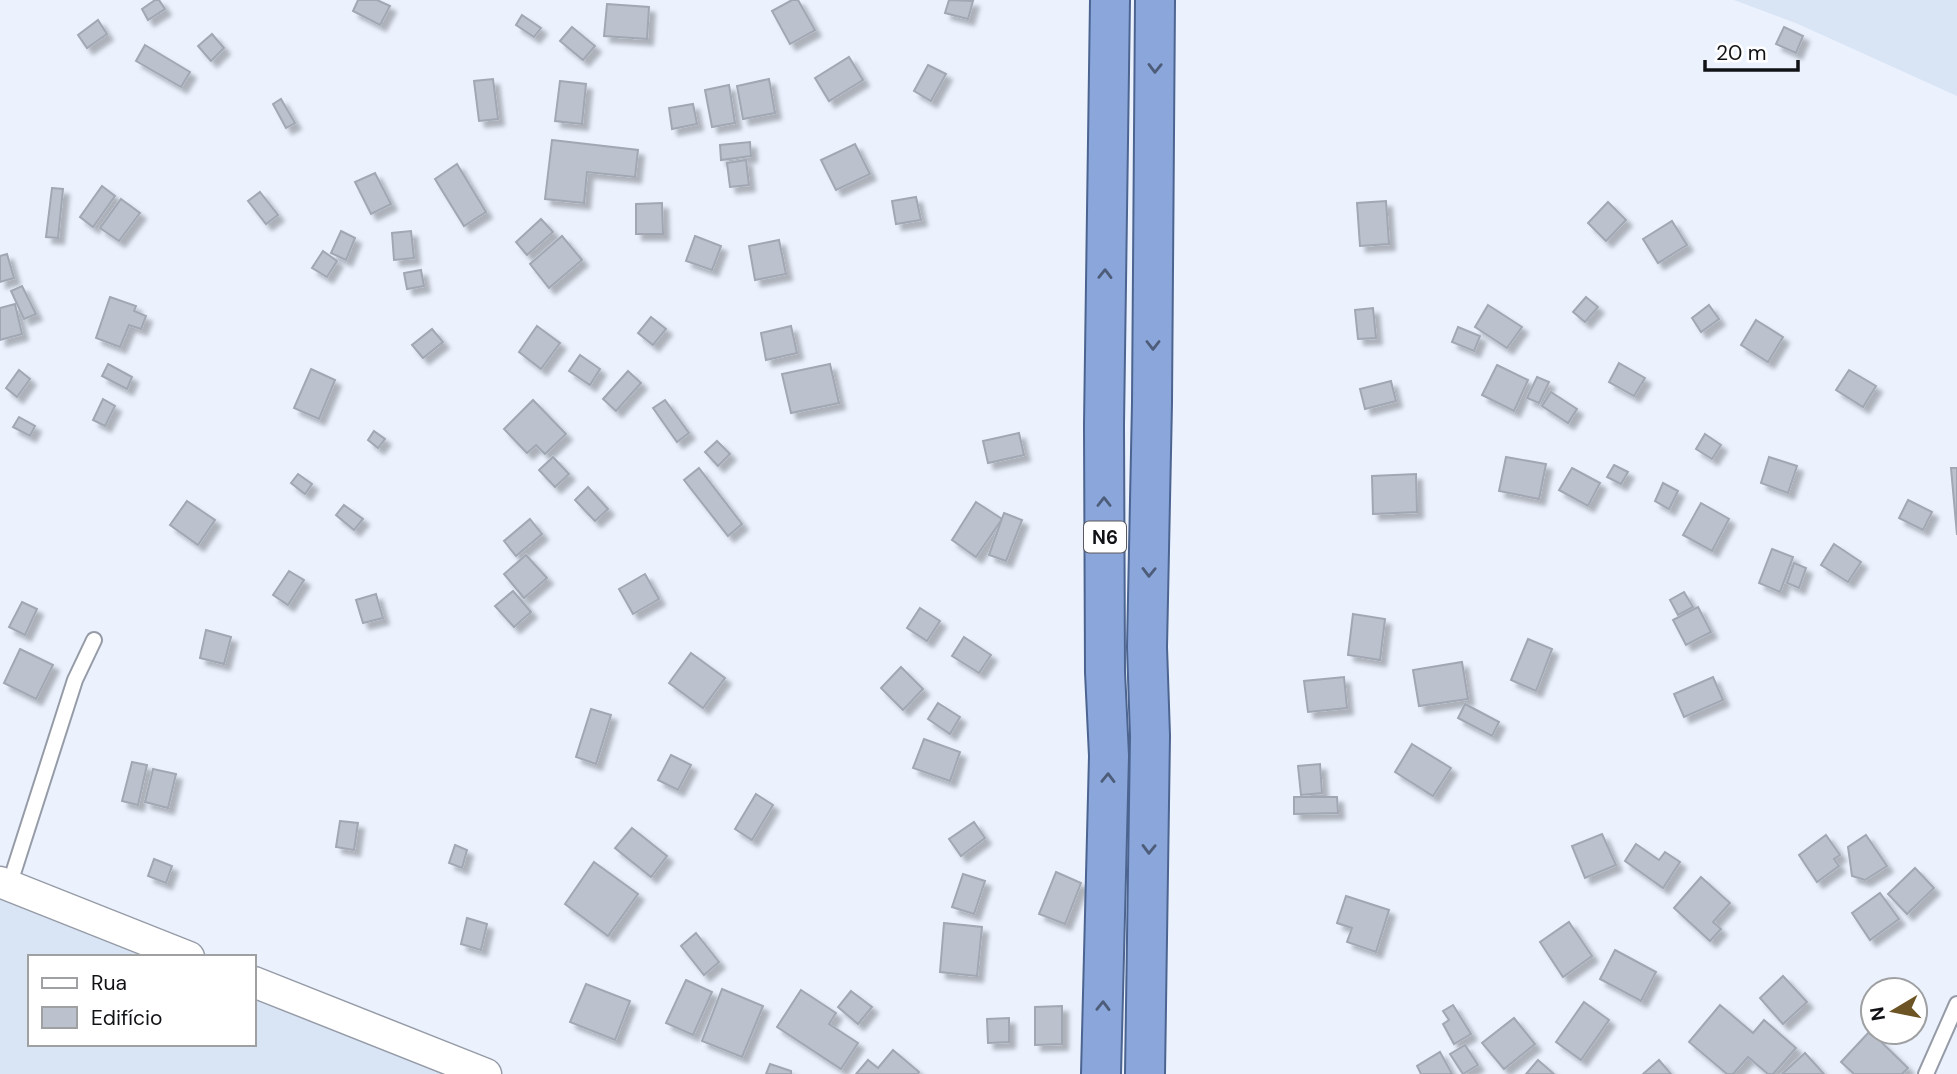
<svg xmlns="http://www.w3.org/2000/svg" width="1957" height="1074" viewBox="0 0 1957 1074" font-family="'DM Sans',sans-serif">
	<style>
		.built { fill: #d9e4f5 }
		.building { fill: #bcc2cd; stroke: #a1a8b3; stroke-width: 2; filter: url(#shadow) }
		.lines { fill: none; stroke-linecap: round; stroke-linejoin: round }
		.service-casing { stroke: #969ca7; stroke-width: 18 }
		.minor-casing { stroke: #969ca7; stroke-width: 33 }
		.trunk-casing { stroke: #4c6490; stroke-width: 42 }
		.service { stroke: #fff; stroke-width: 14 }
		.minor { stroke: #fff; stroke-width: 30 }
		.trunk { stroke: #8aa6db; stroke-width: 38 }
		.oneway { stroke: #4d5c78 }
		.labels { text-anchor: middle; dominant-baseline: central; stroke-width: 7; stroke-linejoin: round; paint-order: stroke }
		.shield { fill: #fff; stroke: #58595c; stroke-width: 2 }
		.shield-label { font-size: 19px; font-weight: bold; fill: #101216 }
	</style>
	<defs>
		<filter id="shadow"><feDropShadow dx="6" dy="6" stdDeviation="2" flood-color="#0004"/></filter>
	</defs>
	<rect width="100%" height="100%" fill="#ebf2fe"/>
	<!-- built -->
	<g class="built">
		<polygon points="1734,0 1957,0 1957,96 1798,24"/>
		<polygon points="0,894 158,957 30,957 30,1044 254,1044 254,995 453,1074 0,1074"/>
	</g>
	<!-- building -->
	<g class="building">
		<polygon points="155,0 159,0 165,9 148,20 142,9"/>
		<polygon points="358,0 377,0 390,6 380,25 353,11"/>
		<polygon points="792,0 798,0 815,30 790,44 772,11"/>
		<polygon points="949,0 973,1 968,19 945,13"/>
		<polygon points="607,4 649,7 647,39 604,36"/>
		<polygon points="522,15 541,28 534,37 516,25"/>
		<polygon points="98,20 107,34 87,48 78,35"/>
		<polygon points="572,27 595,46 583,60 560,41"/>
		<polygon points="1784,27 1803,36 1796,53 1776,44"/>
		<polygon points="212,34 224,48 211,61 198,46"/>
		<polygon points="145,45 190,72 181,87 136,61"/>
		<polygon points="849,57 863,80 829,101 815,78"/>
		<polygon points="928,65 946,74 931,101 914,91"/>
		<polygon points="493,79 498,119 479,121 474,81"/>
		<polygon points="769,79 775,113 743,119 737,86"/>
		<polygon points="560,81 586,84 582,124 555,121"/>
		<polygon points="729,85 735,123 712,127 705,90"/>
		<polygon points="281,99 295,123 286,128 273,104"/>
		<polygon points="693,104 697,124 672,129 669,108"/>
		<polygon points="552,140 638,150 635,177 587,172 584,203 545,199"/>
		<polygon points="750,142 751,156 721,160 720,145"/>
		<polygon points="855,144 870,174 836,190 821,160"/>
		<polygon points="746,160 749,185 730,187 727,163"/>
		<polygon points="457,164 486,212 464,226 435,179"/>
		<polygon points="375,173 391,204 371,214 355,182"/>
		<polygon points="102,186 115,196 93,227 80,217"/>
		<polygon points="52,188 63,189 58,238 46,237"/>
		<polygon points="260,192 278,215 266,224 248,201"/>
		<polygon points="916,197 921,220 896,224 892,201"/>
		<polygon points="121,199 140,213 119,241 100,228"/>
		<polygon points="1386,201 1389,244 1360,246 1357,203"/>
		<polygon points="1608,202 1626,220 1606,241 1588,223"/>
		<polygon points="662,203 663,234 636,234 636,204"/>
		<polygon points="541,219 553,232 527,255 516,242"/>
		<polygon points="1672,221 1687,245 1658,263 1643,239"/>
		<polygon points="341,231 355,238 346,260 331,253"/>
		<polygon points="411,231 414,258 394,260 392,233"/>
		<polygon points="562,236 582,260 549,288 530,264"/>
		<polygon points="695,236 721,246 712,270 686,261"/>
		<polygon points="779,240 786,274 755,280 749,246"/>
		<polygon points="323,251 337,261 327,277 312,268"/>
		<polygon points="7,254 14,278 0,282 0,256"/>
		<polygon points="421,270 424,286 407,289 404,273"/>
		<polygon points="22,286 36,314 24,319 11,291"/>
		<polygon points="110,297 136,306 134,311 146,316 141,329 129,325 120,347 96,338"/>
		<polygon points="1586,297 1598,307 1585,322 1573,312"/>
		<polygon points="15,304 22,334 0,340 0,308"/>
		<polygon points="1488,305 1522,327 1507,348 1475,327"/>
		<polygon points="1709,305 1719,319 1701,332 1692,318"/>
		<polygon points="1373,308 1376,338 1358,339 1355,310"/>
		<polygon points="651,317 666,329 653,345 638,333"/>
		<polygon points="1756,320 1783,337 1768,362 1741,345"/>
		<polygon points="537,326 560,343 541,369 519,352"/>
		<polygon points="791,326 797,353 766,360 761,333"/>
		<polygon points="1458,327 1480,336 1474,351 1452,342"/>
		<polygon points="432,329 443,342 423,358 412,345"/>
		<polygon points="580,355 600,369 590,385 569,371"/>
		<polygon points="1619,363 1645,378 1634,396 1609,382"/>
		<polygon points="108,364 132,377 127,389 102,376"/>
		<polygon points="830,364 839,403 791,413 782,374"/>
		<polygon points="1497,365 1528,380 1514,411 1482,395"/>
		<polygon points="311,369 335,380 319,419 294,408"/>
		<polygon points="19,370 30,379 17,397 6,388"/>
		<polygon points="1849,370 1876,386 1863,407 1836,390"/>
		<polygon points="628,371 641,383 616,411 603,399"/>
		<polygon points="1537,377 1549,382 1539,403 1527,398"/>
		<polygon points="1391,381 1396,401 1365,409 1360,389"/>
		<polygon points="1551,392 1577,409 1568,423 1542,406"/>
		<polygon points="103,399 115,406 105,426 93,420"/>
		<polygon points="533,400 566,434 545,454 536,445 527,453 504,429"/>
		<polygon points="665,400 689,433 677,442 653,408"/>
		<polygon points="19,417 35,426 30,436 13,427"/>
		<polygon points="374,431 385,439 378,448 368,440"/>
		<polygon points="1019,433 1024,455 988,463 983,441"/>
		<polygon points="1705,434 1721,445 1712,459 1696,449"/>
		<polygon points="717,441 730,454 718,466 705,452"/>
		<polygon points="553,457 569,474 555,487 539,470"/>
		<polygon points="1506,457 1546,464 1539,499 1499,491"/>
		<polygon points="1769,457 1797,466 1788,493 1761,483"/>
		<polygon points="1614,465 1628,472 1621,484 1607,477"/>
		<polygon points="699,468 742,524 728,536 684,480"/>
		<polygon points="1572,468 1600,483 1588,506 1559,490"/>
		<polygon points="1951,468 1957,468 1957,535"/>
		<polygon points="298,474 312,484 305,494 291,483"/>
		<polygon points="1416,474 1417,512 1373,514 1372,476"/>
		<polygon points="1663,483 1678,491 1669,509 1655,501"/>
		<polygon points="588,487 608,509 595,521 575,500"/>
		<polygon points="1908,500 1932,512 1923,530 1899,518"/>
		<polygon points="187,501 215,520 198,545 170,525"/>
		<polygon points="976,502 1002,519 976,557 952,540"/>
		<polygon points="1701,503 1729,519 1712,551 1683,535"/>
		<polygon points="344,505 363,519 354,530 336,515"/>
		<polygon points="1004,513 1022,520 1006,561 989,555"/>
		<polygon points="530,519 542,534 516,556 504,541"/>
		<polygon points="1834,544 1861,562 1848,582 1821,565"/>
		<polygon points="1772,549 1793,557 1780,592 1759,583"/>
		<polygon points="526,555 547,578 524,598 504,574"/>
		<polygon points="1794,563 1806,568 1799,588 1787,583"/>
		<polygon points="289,571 304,580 288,605 273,595"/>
		<polygon points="645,574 659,599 633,614 619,589"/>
		<polygon points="513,591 531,612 514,627 495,606"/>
		<polygon points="1684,592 1693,607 1678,615 1670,600"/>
		<polygon points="376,594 383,618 363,623 356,600"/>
		<polygon points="22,602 37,609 25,635 9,627"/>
		<polygon points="1698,607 1711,632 1686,645 1673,620"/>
		<polygon points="920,608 940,621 927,641 907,628"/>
		<polygon points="1353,614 1385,619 1380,660 1348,655"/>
		<polygon points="206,630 231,637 224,664 200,658"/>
		<polygon points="964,637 991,655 979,673 952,656"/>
		<polygon points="1528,639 1552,649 1536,691 1511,680"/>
		<polygon points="20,649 53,665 36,699 4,683"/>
		<polygon points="691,653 725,678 703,708 669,683"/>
		<polygon points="1462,662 1468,699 1419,706 1413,670"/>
		<polygon points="901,667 923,689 903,710 881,688"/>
		<polygon points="1344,677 1347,708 1308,712 1304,681"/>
		<polygon points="1713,677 1723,700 1684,717 1674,694"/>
		<polygon points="938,703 960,717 950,734 928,719"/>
		<polygon points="1465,704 1499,722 1492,736 1458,718"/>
		<polygon points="591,709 611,715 596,764 576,757"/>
		<polygon points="924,739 960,752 950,781 913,768"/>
		<polygon points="1412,744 1451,768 1433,796 1395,772"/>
		<polygon points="671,755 691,765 678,790 658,780"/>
		<polygon points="132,762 147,765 138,805 122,801"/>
		<polygon points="1320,764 1322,793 1301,795 1298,766"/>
		<polygon points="153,769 176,774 168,808 145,802"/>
		<polygon points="756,794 773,805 752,840 735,829"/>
		<polygon points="1294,797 1337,797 1338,813 1294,814"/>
		<polygon points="340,821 358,823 354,850 336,847"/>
		<polygon points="974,822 985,838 961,856 949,839"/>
		<polygon points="632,828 667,856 651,877 615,848"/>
		<polygon points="1602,834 1616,865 1585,878 1572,846"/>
		<polygon points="1826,835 1840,855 1834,859 1839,866 1817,882 1799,855"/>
		<polygon points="1866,835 1887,866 1865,880 1852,876 1848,847"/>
		<polygon points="1636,844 1659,860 1665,852 1680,862 1663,888 1625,861"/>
		<polygon points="455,845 467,850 462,868 449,863"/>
		<polygon points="154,859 172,866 166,883 148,876"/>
		<polygon points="594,862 638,894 608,936 565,904"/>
		<polygon points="1915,868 1934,888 1907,914 1888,894"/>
		<polygon points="1056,872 1081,883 1065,924 1039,914"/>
		<polygon points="963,874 985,881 974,914 952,907"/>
		<polygon points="1701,877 1730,903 1713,922 1721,929 1710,941 1674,908"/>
		<polygon points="1880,893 1899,919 1870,940 1852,913"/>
		<polygon points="1346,896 1389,910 1376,952 1347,942 1352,928 1337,923"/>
		<polygon points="467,918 487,924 481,950 461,944"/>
		<polygon points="1569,922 1592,956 1563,977 1540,942"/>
		<polygon points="944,923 982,927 977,976 940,972"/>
		<polygon points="696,933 719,962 704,975 681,946"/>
		<polygon points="1615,950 1656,972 1641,1001 1600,979"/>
		<polygon points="1783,976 1807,1002 1783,1024 1760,998"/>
		<polygon points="686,980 712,992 693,1035 666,1023"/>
		<polygon points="586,984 630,1001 615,1040 570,1022"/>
		<polygon points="722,989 763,1006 742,1057 702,1041"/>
		<polygon points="801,990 836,1013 829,1024 858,1043 841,1069 777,1027"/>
		<polygon points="851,991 872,1007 858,1024 838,1007"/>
		<polygon points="1584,1002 1609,1020 1581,1060 1556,1042"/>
		<polygon points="1453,1005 1471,1034 1454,1044 1443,1024 1449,1020 1443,1011"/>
		<polygon points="1720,1005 1753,1033 1764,1020 1796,1048 1773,1074 1768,1074 1748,1057 1733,1074 1727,1074 1689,1042"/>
		<polygon points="1062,1006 1062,1044 1035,1045 1035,1007"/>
		<polygon points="1009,1018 1009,1042 988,1043 987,1019"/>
		<polygon points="1514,1018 1535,1044 1504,1069 1482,1043"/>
		<polygon points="1870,1031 1908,1068 1902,1074 1854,1074 1841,1062"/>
		<polygon points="1465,1045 1478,1065 1463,1074 1450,1054"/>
		<polygon points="893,1050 919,1072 918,1074 856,1074 868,1060 878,1068"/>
		<polygon points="1440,1052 1452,1074 1421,1074 1417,1066"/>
		<polygon points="1805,1053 1824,1074 1782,1074"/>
		<polygon points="1538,1060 1554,1074 1526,1074"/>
		<polygon points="1659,1060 1671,1074 1643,1074"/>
		<polygon points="770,1064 791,1071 791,1074 766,1074"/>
	</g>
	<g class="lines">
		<defs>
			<g id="service">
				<polyline points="9,886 75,680 94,640"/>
				<polyline points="1926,1074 1957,1004"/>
			</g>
			<g id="minor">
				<polyline points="0,882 189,957"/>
				<polyline points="254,982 486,1074"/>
			</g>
			<g id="trunk">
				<polyline points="1101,1074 1109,756 1105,672 1104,425 1110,0"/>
				<polyline points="1145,1074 1150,736 1147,647 1152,403 1155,0"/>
			</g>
		</defs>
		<!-- service casing -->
		<use href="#service" class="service-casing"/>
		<!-- minor casing -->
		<use href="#minor" class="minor-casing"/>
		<!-- trunk casing -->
		<use href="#trunk" class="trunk-casing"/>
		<!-- service -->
		<use href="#service" class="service"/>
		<!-- minor -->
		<use href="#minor" class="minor"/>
		<!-- trunk -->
		<use href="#trunk" class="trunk"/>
	</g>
	<!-- one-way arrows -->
	<defs><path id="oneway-chevron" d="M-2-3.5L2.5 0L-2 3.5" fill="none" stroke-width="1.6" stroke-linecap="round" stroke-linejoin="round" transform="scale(1.75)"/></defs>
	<g class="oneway">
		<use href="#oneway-chevron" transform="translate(1155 68) rotate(91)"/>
		<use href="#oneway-chevron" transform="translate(1105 274) rotate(-89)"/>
		<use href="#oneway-chevron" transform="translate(1153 345) rotate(90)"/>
		<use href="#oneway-chevron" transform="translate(1104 502) rotate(-90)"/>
		<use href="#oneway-chevron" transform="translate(1149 572) rotate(91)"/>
		<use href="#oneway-chevron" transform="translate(1108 778) rotate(-89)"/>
		<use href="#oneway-chevron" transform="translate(1149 849) rotate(91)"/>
		<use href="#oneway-chevron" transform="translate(1103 1006) rotate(-89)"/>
	</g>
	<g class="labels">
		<!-- shield labels -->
		<rect class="shield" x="1084" y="521.5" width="42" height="31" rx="5"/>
		<g class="shield-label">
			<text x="1105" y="537">N6</text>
		</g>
	</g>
	<!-- legend -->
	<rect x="28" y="955" width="228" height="91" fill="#ffffff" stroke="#9fa0a2" stroke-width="2"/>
	<rect x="42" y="978" width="35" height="10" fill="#ffffff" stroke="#9fa0a2" stroke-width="2"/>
	<text x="91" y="990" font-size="21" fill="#101216">Rua</text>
	<rect x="42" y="1007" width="35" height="21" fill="#bcc2cd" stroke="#9fa0a2" stroke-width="2"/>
	<text x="91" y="1025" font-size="21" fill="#101216">Edifício</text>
	<!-- north arrow -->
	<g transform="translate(1894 1011) rotate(260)"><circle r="33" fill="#ffffff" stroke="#9fa0a2" stroke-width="2"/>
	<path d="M0-5L12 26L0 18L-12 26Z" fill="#6d5425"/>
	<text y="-10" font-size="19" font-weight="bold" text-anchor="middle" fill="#101216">N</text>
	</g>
	<!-- scale -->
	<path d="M1705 60v10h93v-10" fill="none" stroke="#101216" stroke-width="3.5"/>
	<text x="1716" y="60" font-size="21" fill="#101216" stroke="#ffffff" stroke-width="5" paint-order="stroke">20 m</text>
</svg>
